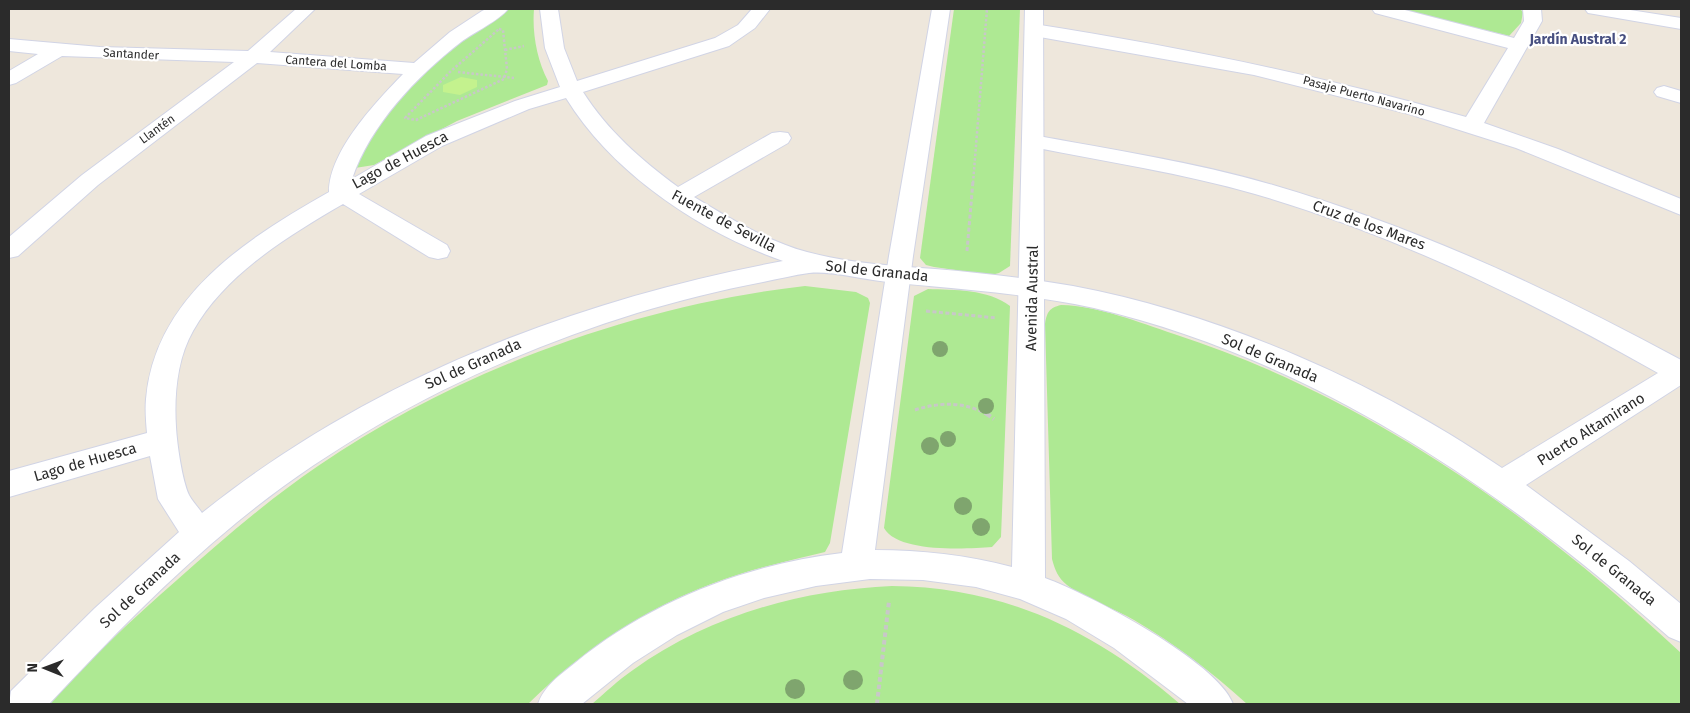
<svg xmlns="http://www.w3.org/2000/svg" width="1690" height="713" viewBox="0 0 1690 713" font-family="'Fira Sans',sans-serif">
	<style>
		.green { fill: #aee993 }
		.pitch { fill: #c4f28e }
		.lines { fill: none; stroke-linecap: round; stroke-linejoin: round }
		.minor-casing { stroke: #d1d4e5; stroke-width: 2 }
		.secondary-casing { stroke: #d1d4e5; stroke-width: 2 }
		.path-far2 { stroke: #c8c8c8; stroke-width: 2.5; stroke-dasharray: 2.5 2; stroke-linecap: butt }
		.path-far1 { stroke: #c8c8c8; stroke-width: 3; stroke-dasharray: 4 2.5; stroke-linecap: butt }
		.path { stroke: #c8c8c8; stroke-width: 4; stroke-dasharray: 4.5 3; stroke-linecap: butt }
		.minor { fill: #fff; fill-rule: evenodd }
		.secondary { fill: #fff; fill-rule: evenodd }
		.tree { fill: #7fa56e }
		.labels { text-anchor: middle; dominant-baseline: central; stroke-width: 4.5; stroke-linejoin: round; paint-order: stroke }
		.far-street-label { font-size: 12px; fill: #2b2b2b; stroke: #fff }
		.far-neighbourhood-label { font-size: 14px; font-weight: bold; fill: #474f80; stroke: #fff }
		.street-label { font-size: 15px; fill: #2b2b2b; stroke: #fff }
	</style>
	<rect width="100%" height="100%" fill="#eee7dc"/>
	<!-- green -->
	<g class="green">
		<path d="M507,9h27c-2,24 3,51 14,72l-1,4 -90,36 -83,44 -19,3c26,-64 93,-125 152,-159z"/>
		<polygon points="954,9 1020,9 1010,266 999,273 991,275 934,267 926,265 920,258"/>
		<polygon points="1400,9 1520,9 1523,12 1521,23 1509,36"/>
		<path d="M805,286l51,6 12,6 2,5 -40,240 -5,9c-28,7 -57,13 -85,22 -82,26 -151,70 -212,130h-478c39,-44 82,-85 127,-124 45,-40 91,-80 141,-114 140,-96 319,-161 487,-180z"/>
		<path d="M928,289c26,1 60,0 82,17l-9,231 -9,10c-26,2 -94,6 -108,-19l30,-232z"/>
		<path d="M1061,305c38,1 77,17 113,29 192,62 361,182 507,319v51h-434c-35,-32 -72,-60 -113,-84 -19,-11 -52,-23 -67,-35 -9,-7 -12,-15 -15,-26l-7,-235c2,-12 4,-16 16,-19z"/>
		<path d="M892,586c113,1 203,45 288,118h-588c13,-11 26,-24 41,-34 75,-54 167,-80 259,-84z"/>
	</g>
	<!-- pitch -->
	<polygon class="pitch" points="461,77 477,80 477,87 460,95 443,92 443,85"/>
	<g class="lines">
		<defs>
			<g id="minor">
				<path d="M296,9h19l-45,43 144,11 36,-31 32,-21 4,-2h22c-8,11 -35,24 -47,33 -44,34 -91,83 -109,137l74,-43 89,-35 45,-14 -15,-39 -5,-39h18l6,39 13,33 138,-43 23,-13 14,-16h18l-15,19 -26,18 -146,46c25,39 58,68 95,95l94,-54 8,-1 8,1 3,5 -3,5 -94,54c35,21 73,44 113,55 41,11 86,14 128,17 47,4 93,9 138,17 149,28 305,97 429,182l156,-95c-128,-72 -261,-138 -403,-179 -73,-21 -148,-32 -222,-47l-8,-1 -3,-5 3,-5 8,-1c80,15 162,27 240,50 143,42 277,104 408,175v25l-155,100 103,76 52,43v38l-12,-5c-167,-148 -354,-277 -575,-329 -54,-12 -110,-17 -165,-22 -19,-2 -37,-3 -56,-6 -21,-3 -43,-9 -64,-7 -15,2 -31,6 -46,9 -43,8 -85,19 -126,31 -145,45 -284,114 -401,210 -67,55 -128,118 -187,181h-40l2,-13 84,-83 84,-76 -21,-33 -8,-43 -141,41v-26l138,-38c-1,-11 -2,-23 -1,-34 9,-103 102,-161 183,-207 0,-41 47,-90 74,-118l-146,-11 -159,122 -80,71 -9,2v-21l73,-62 152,-113 -172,-6 -46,27 -7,2v-14l29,-17 -29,-3v-12l91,8 148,4zM566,98c46,75 134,134 217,163 -209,39 -414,118 -581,252 -4,-6 -10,-12 -13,-18 -7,-15 -12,-51 -13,-68 -2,-31 1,-68 17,-96 32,-57 95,-95 150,-127l86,53 9,2 9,-2 3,-6 -3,-6 -88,-51 83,-48 87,-37z"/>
				<path d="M1372,9h29l113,29 10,-17 -1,-12h18l1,12 -58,102 74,26 123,50v16l-165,-67 -107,-34 -155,-39 -220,-39 -7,-2 -2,-4 2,-4 7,-2c146,23 290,52 432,93l42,-69 -133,-35z"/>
				<polygon points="1585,9 1624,9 1681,18 1681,29 1594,14 1588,13"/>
				<polygon points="1664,86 1681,91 1681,103 1657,96 1654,92 1657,88"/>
			</g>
			<path id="secondary" d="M932,9h18l-37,247 -38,294c47,0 91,5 137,17l13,-558h18l2,569c44,16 173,84 188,126h-45l-74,-56 -48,-29 -46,-20 -44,-12 -53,-7 -53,-1 -54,7 -52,12 -41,14 -46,23 -44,28 -51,41h-44c6,-18 22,-29 37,-41 74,-61 172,-99 267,-110l47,-297z"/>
		</defs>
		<!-- minor casing -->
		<use href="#minor" class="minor-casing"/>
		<!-- secondary casing -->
		<use href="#secondary" class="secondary-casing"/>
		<!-- path-far2 -->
		<g class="path-far2">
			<polygon points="499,29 503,30 507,69 504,79 416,120 405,118 451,71"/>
			<polyline points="505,50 524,46"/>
			<polyline points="458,72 514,78"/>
			<polyline points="973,183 987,9"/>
		</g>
		<!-- path-far1 -->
		<g class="path-far1">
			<polyline points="967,251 973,181"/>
			<polyline points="926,311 997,318"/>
			<path d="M915,410c24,-8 52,-9 74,6"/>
		</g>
		<!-- path -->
		<g class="path">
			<polyline points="987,414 994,419"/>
			<polyline points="877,704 889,601"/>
		</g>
		<!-- minor -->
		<use href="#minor" class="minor"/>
		<!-- secondary -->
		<use href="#secondary" class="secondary"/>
	</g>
	<!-- trees -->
	<g class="tree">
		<circle cx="940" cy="349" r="8"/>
		<circle cx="986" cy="406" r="8"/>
		<circle cx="948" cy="439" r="8"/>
		<circle cx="930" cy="446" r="9"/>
		<circle cx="963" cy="506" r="9"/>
		<circle cx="981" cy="527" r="9"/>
		<circle cx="853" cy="680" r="10"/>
		<circle cx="795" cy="689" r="10"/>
	</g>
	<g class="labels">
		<!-- far-street labels -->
		<g class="far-street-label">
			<text transform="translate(131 54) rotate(3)">Santander</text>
			<text transform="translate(336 63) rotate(4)">Cantera del Lomba</text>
			<text transform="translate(1364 96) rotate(15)">Pasaje Puerto Navarino</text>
			<text transform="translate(157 129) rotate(-36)">Llantén</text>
		</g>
		<!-- far-neighbourhood labels -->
		<g class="far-neighbourhood-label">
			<text x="1578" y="39">Jardín Austral 2</text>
		</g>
		<!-- street labels -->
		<g class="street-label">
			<text transform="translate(400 160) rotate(-28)">Lago de Huesca</text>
			<text transform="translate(724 221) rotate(28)">Fuente de Sevilla</text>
			<text transform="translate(1369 225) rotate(20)">Cruz de los Mares</text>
			<text transform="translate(877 271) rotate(6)">Sol de Granada</text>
			<text transform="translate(1032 298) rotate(-89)">Avenida Austral</text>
			<text transform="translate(1270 358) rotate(23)">Sol de Granada</text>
			<text transform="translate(473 364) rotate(-24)">Sol de Granada</text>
			<text transform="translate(1591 429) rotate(-32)">Puerto Altamirano</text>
			<text transform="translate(85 462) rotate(-16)">Lago de Huesca</text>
			<text transform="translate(1614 570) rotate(39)">Sol de Granada</text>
			<text transform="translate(140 590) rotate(-43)">Sol de Granada</text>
		</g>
	</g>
	<!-- border -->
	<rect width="1690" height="713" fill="none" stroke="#2b2b2b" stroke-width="20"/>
	<!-- north arrow -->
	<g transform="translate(45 668) rotate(271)" stroke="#ffffff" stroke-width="4" paint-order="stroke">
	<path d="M0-4L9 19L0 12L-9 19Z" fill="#2b2b2b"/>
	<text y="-8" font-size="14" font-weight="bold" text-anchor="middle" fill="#2b2b2b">N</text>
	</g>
</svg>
